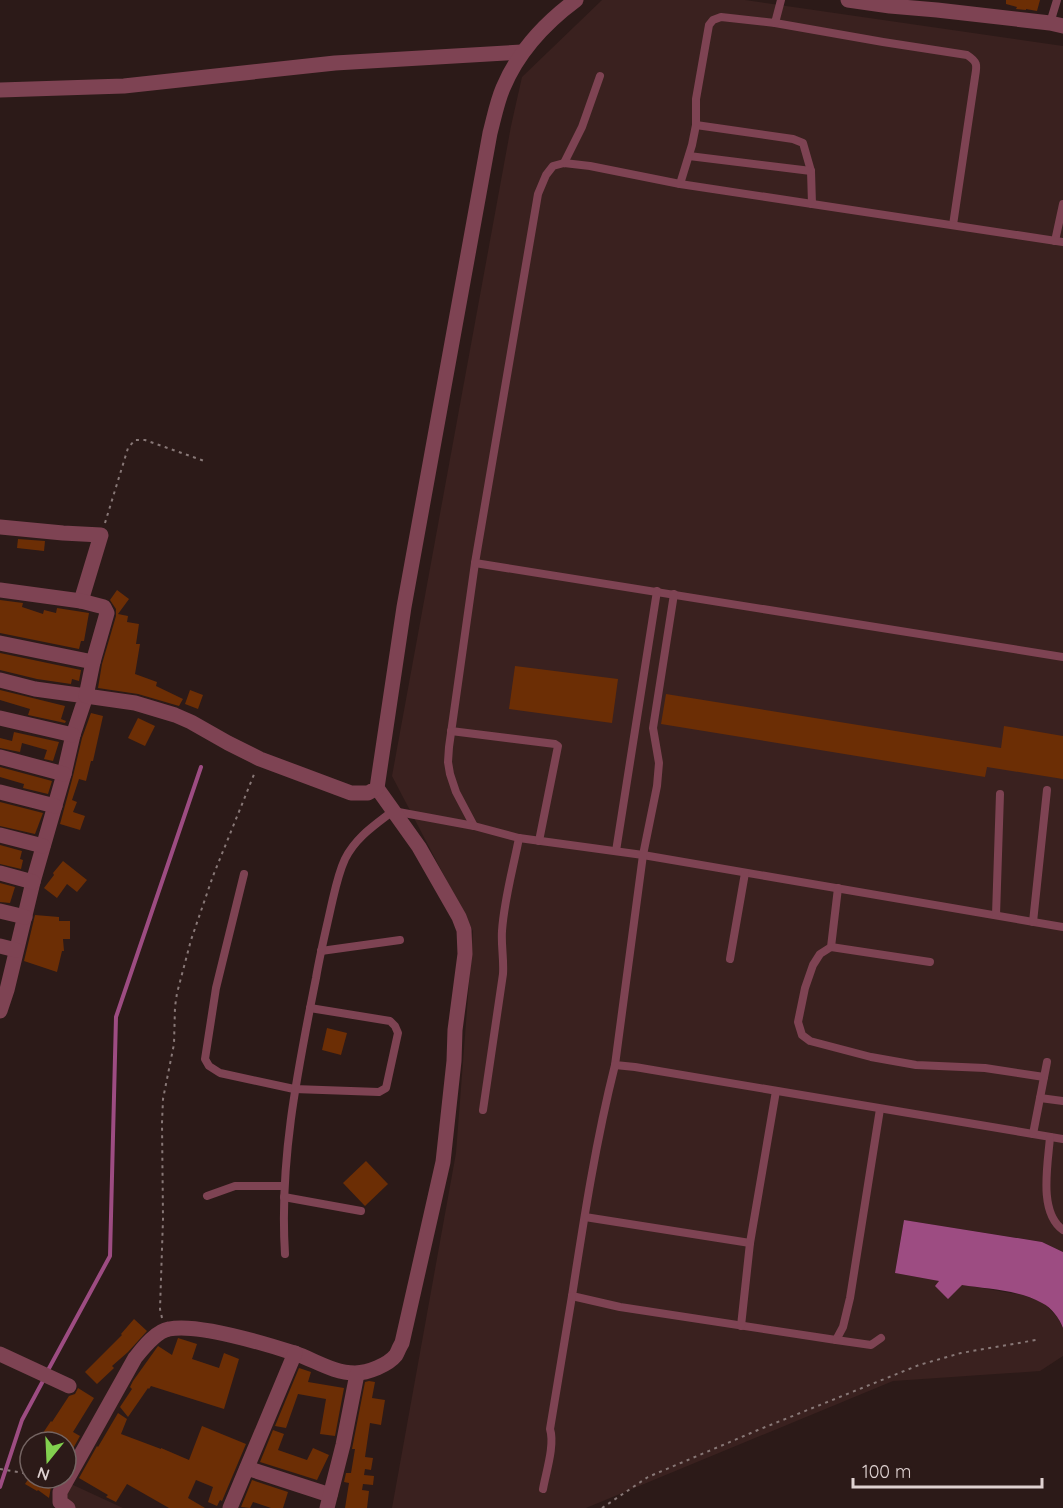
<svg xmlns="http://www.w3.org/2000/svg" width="1063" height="1508" viewBox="0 0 1063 1508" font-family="Quicksand,sans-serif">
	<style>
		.built { fill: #3a211f }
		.water { fill: #9d4c82 }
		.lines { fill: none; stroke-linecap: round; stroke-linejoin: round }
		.stream { stroke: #9d4c82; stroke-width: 4 }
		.building { fill: #6c2e05 }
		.path { stroke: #887877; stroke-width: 2; stroke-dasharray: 3 4.5; stroke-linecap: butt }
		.service { stroke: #7e4353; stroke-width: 8 }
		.minor { stroke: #7e4353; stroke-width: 15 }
		.tertiary { stroke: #7e4353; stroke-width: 15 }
	</style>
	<rect width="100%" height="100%" fill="#2c1a18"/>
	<!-- built -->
	<g class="built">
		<polygon points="602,0 745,0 1063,46 1063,1252 1042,1242 904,1220 895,1273 1023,1295 1044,1303 1058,1318 1063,1328 1063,1356 1040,1371 893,1381 586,1508 392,1508 456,1153 473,931 392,776 511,126 522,77"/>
		<polygon points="71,1484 123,1508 60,1508"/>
	</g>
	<!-- water -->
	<path class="water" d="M904,1220l138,22 21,10v76c-4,-10 -11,-20 -21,-25 -22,-13 -55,-14 -80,-18l-14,14 -13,-13 4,-5 -44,-8z"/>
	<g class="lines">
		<!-- stream -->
		<g class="stream">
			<polyline points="47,1372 110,1256 116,1017 201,767"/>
			<polyline points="0,1487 22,1420 44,1379"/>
		</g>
	</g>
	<!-- building -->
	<g class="building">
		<polygon points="1006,0 1040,0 1037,11 1026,9 1026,10 1016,9 1017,7 1006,4"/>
		<polygon points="18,539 45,541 44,551 17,548"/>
		<polygon points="117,590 129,599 118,614 128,616 127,622 139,624 136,644 140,644 135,674 157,682 156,686 183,699 179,706 138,694 98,688 102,664 116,616 116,609 110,600"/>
		<polygon points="0,600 23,603 22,607 43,614 44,610 56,613 57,608 89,613 84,641 81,641 79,649 0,633"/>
		<polygon points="0,653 81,670 79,681 72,679 71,684 37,679 0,670"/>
		<polygon points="515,666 618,679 612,723 509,709"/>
		<polygon points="0,690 65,706 61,719 66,721 65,723 28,715 30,709 0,700"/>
		<polygon points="190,690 203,695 198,709 185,704"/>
		<polygon points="666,694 1001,748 1004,726 1063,736 1063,779 987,767 985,777 661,724"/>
		<polygon points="91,713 103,716 93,761 91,761 86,781 79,779 72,800 77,802 73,812 85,816 80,830 60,824 73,776 82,738"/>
		<polygon points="138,718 155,726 145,746 128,738"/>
		<polygon points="14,732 59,742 53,761 44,759 47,750 22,743 20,752 0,748 0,738 12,741"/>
		<polygon points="0,767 52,781 48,794 23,788 24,784 0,777"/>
		<polygon points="0,802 43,813 35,834 0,826"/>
		<polygon points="0,845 22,851 20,859 23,860 21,869 0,864"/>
		<polygon points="63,861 87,880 77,892 67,884 57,898 44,888 54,875 53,873"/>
		<polygon points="0,883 15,887 10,903 0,902"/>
		<polygon points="35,915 59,917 59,921 70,921 70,939 63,939 64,951 62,951 57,972 24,961"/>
		<polygon points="327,1028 347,1033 341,1055 322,1050"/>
		<polygon points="366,1161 388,1184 365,1206 343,1183"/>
		<polygon points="134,1319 147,1331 128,1352 112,1366 114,1368 97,1384 85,1372 122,1335 121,1334"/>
		<polygon points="178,1338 197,1344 192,1359 219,1368 224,1353 239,1359 224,1409 151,1386 149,1389 148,1388 128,1417 120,1407 132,1389 130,1387 133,1381 158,1346 172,1355"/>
		<polygon points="299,1368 311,1372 308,1382 344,1388 335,1436 320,1434 326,1399 298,1394 286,1428 275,1426"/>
		<polygon points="369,1381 375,1382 372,1398 385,1400 381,1425 370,1423 365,1457 373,1458 371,1470 365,1469 364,1475 374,1476 373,1485 363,1484 362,1490 369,1491 367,1508 345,1508 349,1483 344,1482 346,1473 351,1473 355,1449 352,1449 365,1382"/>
		<polygon points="78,1388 94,1398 73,1432 80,1436 66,1461 66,1442 37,1442 51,1421 52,1422 69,1396 75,1394"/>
		<polygon points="118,1413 127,1419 121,1434 161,1449 161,1448 189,1460 202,1426 246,1444 222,1501 220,1500 217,1506 208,1502 213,1487 196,1480 188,1498 205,1508 169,1508 127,1484 116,1502 106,1497 108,1495 79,1478 97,1446 98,1447"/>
		<polygon points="273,1430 284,1434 278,1450 307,1460 313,1448 329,1455 317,1480 260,1462"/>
		<polygon points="29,1478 57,1478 51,1487 49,1498 38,1490 37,1491 25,1484"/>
		<polygon points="252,1480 288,1492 283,1508 271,1508 253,1502 250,1508 241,1507"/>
	</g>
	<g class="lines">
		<!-- path -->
		<g class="path">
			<polyline points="105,523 128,448 135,440 145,440 207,462"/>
			<polyline points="162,1318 160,1309 163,1219 162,1123 163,1099 174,1044 175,1007 177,993 191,940 213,876 255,772"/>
			<polyline points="0,1469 23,1473 30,1476"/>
			<polyline points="33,1478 47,1485"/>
			<polyline points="602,1508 648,1477 758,1430 919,1365 961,1353 1036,1340"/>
		</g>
		<!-- service -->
		<g class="service">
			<path d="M775,23l108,19 84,13c11,7 10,10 8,22l-22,148"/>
			<polyline points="1050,23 1057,0"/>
			<polyline points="696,125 793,139 803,143 811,171 812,204"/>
			<polyline points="689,156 811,171"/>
			<polyline points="564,163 582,127 600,76"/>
			<polyline points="680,184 692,145 696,125 696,99 709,25 713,20 721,17 775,23 781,0"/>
			<polyline points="1055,241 1063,204"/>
			<polyline points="1063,242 680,184 590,166 564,163 553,166 546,175 538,194 475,563 449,747 448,762 450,774 456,792 474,826 519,838 643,855 1063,927"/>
			<polyline points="475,563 1063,657"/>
			<polyline points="674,594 653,728 659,763 657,786 643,855 615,1065 635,1067 1063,1139"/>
			<polyline points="451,731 555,744 558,746 539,841"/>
			<polyline points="616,851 657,591"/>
			<polyline points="244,874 216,988 205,1059 209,1066 220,1073 294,1089 379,1092 386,1088 398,1033 395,1026 390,1021 310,1008"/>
			<polyline points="838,888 831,947 820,954 813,965 805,988 798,1022 802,1035 810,1041 871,1057 916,1065 985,1068 1044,1077"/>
			<polyline points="996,915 1000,794"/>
			<polyline points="1033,922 1047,790"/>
			<polyline points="831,947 930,962"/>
			<polyline points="321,951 400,940"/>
			<polyline points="730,959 745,873"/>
			<path d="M615,1065c-19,75 -31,153 -43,231l48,11 216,33 7,-13 7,-29 30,-189"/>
			<polyline points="1040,1098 1063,1101"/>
			<path d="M483,1110l20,-136c1,-15 -2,-29 -1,-43 2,-31 11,-62 17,-93"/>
			<polyline points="1033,1134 1047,1062"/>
			<path d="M1050,1137c-2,27 -12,75 13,93"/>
			<polyline points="207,1196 235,1186 284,1186"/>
			<polyline points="284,1197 361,1211"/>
			<polyline points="585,1217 750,1243"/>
			<path d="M285,1254c-6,-94 13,-185 31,-276 4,-24 10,-48 15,-71 4,-17 7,-33 14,-48 11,-22 30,-34 48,-48l81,15"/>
			<polyline points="741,1326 750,1243 776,1091"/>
			<polyline points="836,1340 871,1345 881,1338"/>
			<path d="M543,1489c3,-17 12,-44 7,-60l22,-133"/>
		</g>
		<!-- minor -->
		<g class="minor">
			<polyline points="0,527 63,533 101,535 81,601"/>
			<polyline points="0,643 93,662"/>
			<polyline points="0,680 35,689 86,696 73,735 64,774 33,882 7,990 0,1011"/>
			<polyline points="0,718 73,735"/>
			<polyline points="0,757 64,774"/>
			<polyline points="0,792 55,806"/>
			<polyline points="0,835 43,846"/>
			<polyline points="0,873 33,882"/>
			<polyline points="0,911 25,917"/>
			<polyline points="0,946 16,950"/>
			<polyline points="0,1354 69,1386"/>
			<polyline points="247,1468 330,1495"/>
			<path d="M68,1508l-8,-6v-10l75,-134c8,-10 21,-27 34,-29 28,-6 97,15 125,24 21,7 39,20 61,20 13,0 33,-8 41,-18 2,-4 4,-9 6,-12l41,-181 11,-101 1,-31 10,-76 -1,-24 -5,-13 -40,-70 -42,-59"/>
			<polyline points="230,1508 295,1353"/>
			<polyline points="327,1508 343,1445 357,1374"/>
		</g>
		<!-- tertiary -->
		<g class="tertiary">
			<polyline points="848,0 890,6 937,10 1050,23 1063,26"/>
			<polyline points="0,90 124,86 335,63 522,52"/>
			<path d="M0,590l81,11 23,6 3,6 -14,49 -7,34 49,7 40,12 16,7 37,21 32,16 91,34h17l9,-5 27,-181 86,-474c4,-15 7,-31 13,-45 15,-36 42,-65 73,-88"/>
		</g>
	</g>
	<!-- north arrow -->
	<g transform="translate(48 1460) rotate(198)"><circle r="28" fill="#2c1a18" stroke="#746462" stroke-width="1.5"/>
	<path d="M0-4.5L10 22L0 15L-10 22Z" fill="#82d04f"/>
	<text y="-9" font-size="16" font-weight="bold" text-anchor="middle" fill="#dfd2d1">N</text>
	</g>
	<!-- scale -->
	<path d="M853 1478v9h189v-9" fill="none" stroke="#dfd2d1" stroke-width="3"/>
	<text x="862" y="1478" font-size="18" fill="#dfd2d1" stroke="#2c1a18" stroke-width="4.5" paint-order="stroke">100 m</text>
</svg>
